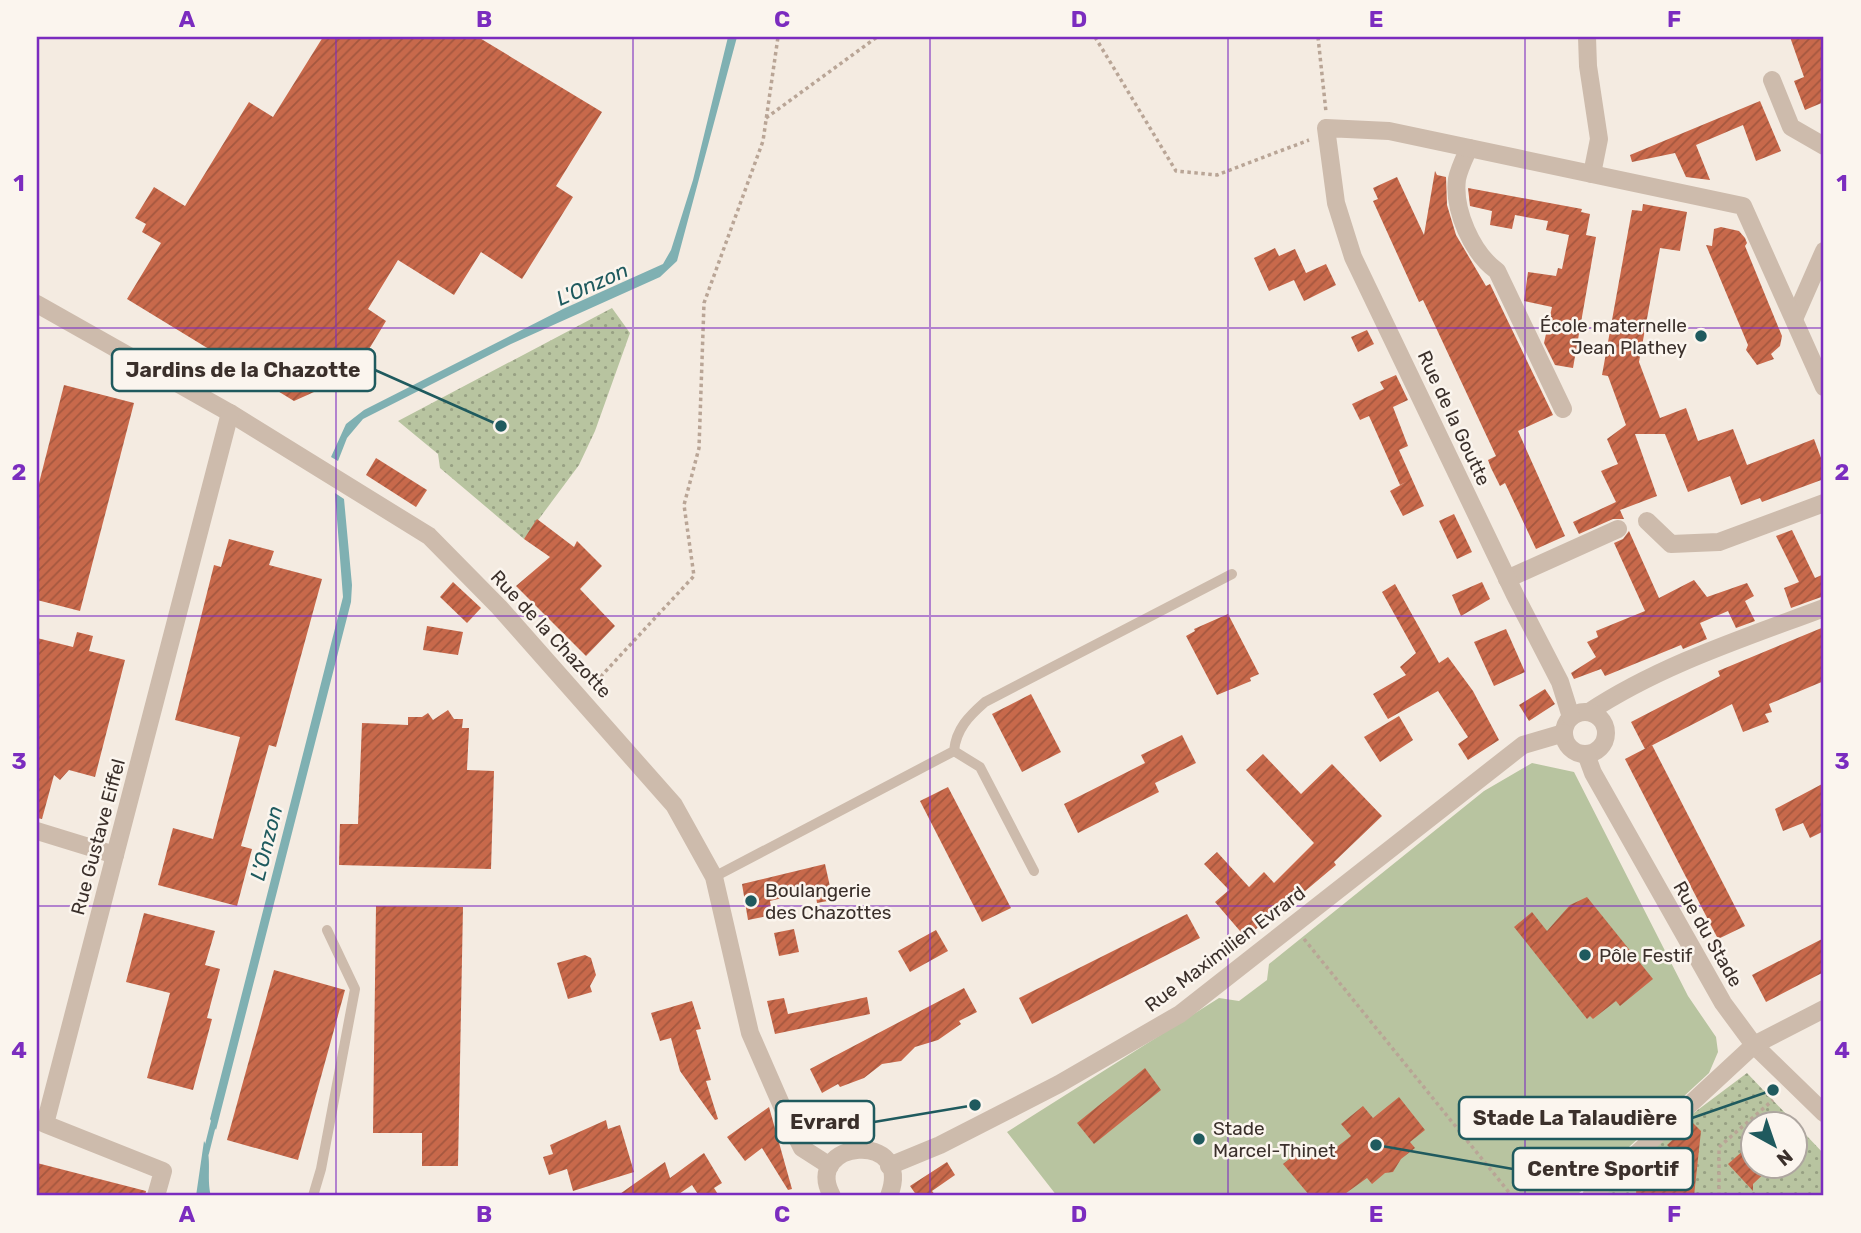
<svg xmlns="http://www.w3.org/2000/svg" width="1861" height="1233" viewBox="0 0 1861 1233" font-family="Rubik,sans-serif">
	<style>
		.grass { fill: #b8c4a0 }
		.park { fill: url(#park-dots); fill-rule: evenodd }
		.water { fill: #7fb0b2 }
		.lines { fill: none; stroke-linecap: round; stroke-linejoin: round }
		.stream { stroke: #7fb0b2; stroke-width: 6 }
		.building { fill: url(#building-hatch) }
		.path { stroke: #b9a596; stroke-width: 3.5; stroke-dasharray: 3.5 3.5; stroke-linecap: butt }
		.service { stroke: #cdbbac; stroke-width: 10 }
		.minor { stroke: #cdbbac; stroke-width: 18 }
		.grid { fill: none; stroke: #7b2cbf; stroke-width: 2; stroke-opacity: 0.55 }
		.poi-dot { fill: #1f5a5e; stroke: #fbf5ee; stroke-width: 2.5 }
		.labels { text-anchor: middle; dominant-baseline: central; stroke-width: 5; stroke-linejoin: round; paint-order: stroke }
		.poi-label { font-size: 19px; fill: #3b302b; stroke: #fbf5ee; text-anchor: start }
		.street-label { font-size: 19px; fill: #3b302b; stroke: #fbf5ee }
		.water-label { font-size: 21px; font-style: italic; fill: #1f5a5e; stroke: #fbf5ee }
		.leader { fill: none; stroke: #1f5a5e; stroke-width: 2.5 }
		.callout-dot { fill: #1f5a5e; stroke: #fbf5ee; stroke-width: 2.5 }
		.callout { fill: #fbf5ee; stroke: #1f5a5e; stroke-width: 2.5 }
		.callout-label { font-size: 21px; text-anchor: middle; font-weight: bold; fill: #3b302b }
		.neatline { fill: none; stroke: #7b2cbf; stroke-width: 2.5 }
		.grid-label { font-size: 23px; text-anchor: middle; font-weight: bold; fill: #7b2cbf }
	</style>
	<defs>
		<pattern id="park-dots" width="8" height="8" patternUnits="userSpaceOnUse" patternTransform="scale(1.75)"><rect width="8" height="8" fill="#b8c4a0"/><path d="M2 2h.1M6 6h.1" fill="none" stroke="#97a083" stroke-width="1.8" stroke-linecap="round"/></pattern>
		<pattern id="building-hatch" width="6" height="6" patternUnits="userSpaceOnUse" patternTransform="scale(1.75)"><rect width="6" height="6" fill="#c8694b"/><path d="M-1 1l2-2M0 6l6-6M5 7l2-2" fill="none" stroke="#a4573f"/></pattern>
	</defs>
	<rect width="100%" height="100%" fill="#f4ebe1"/>
	<!-- grass -->
	<polygon class="grass" points="1532,763 1574,772 1688,996 1716,1037 1718,1052 1709,1073 1576,1196 1057,1196 1007,1132 1219,998 1239,1001 1267,980 1269,964 1484,791"/>
	<!-- park -->
	<g class="park">
		<polygon points="612,308 630,333 595,431 579,465 524,539 440,468 438,454 398,421"/>
		<path d="M1747,1073l77,81v42h-222l81,-75zM1752,1124h42v42h-42z"/>
	</g>
	<!-- water -->
	<g class="water">
		<polygon points="728,37 737,37 677,261 660,277 511,344 363,419 347,438 338,461 331,457 346,424 364,410 563,309 663,264 671,250 693,180"/>
		<polygon points="335,493 344,499 352,585 351,602 216,1130 210,1119 343,597"/>
		<path d="M204,1141c9,15 2,37 7,55h-15z"/>
	</g>
	<g class="lines">
		<!-- stream -->
		<polyline class="stream" points="206,1153 215,1117"/>
	</g>
	<!-- building -->
	<g class="building">
		<polygon points="323,37 478,37 602,112 556,186 573,197 522,279 481,252 454,295 398,260 368,309 386,321 354,374 294,401 127,299 161,243 142,232 146,224 135,218 154,187 185,206 249,102 273,117"/>
		<polygon points="1790,37 1824,37 1824,102 1805,110 1794,81 1804,77"/>
		<polygon points="1760,101 1781,151 1756,161 1743,125 1696,145 1710,180 1686,177 1675,153 1632,162 1630,155"/>
		<polygon points="1435,171 1437,175 1446,177 1447,205 1456,235 1486,286 1490,284 1553,415 1518,431 1565,536 1536,549 1505,483 1500,486 1491,468 1488,460 1496,456 1423,300 1419,302 1373,201 1378,199 1373,188 1397,177 1424,235"/>
		<polygon points="1468,188 1582,209 1581,212 1590,214 1586,235 1596,237 1573,368 1555,365 1544,343 1552,307 1524,301 1528,272 1556,276 1558,268 1562,269 1569,235 1546,230 1548,221 1515,215 1512,229 1490,225 1492,211 1470,206"/>
		<polygon points="1643,204 1687,212 1680,251 1660,248 1639,362 1660,418 1686,408 1698,441 1733,429 1747,465 1814,439 1824,466 1824,479 1762,502 1760,498 1741,505 1730,476 1688,492 1665,434 1635,434 1657,496 1620,510 1624,519 1613,519 1579,534 1573,522 1616,502 1601,471 1618,464 1607,439 1626,425 1608,376 1602,375 1632,210 1642,211"/>
		<polygon points="1721,227 1739,231 1745,238 1747,243 1745,246 1782,336 1780,346 1771,354 1774,359 1757,365 1746,350 1748,345 1706,245 1712,246 1714,229"/>
		<polygon points="1275,248 1279,256 1295,249 1306,273 1326,264 1336,285 1304,301 1294,280 1269,291 1254,258"/>
		<polygon points="1367,330 1374,344 1358,352 1351,337"/>
		<polygon points="1396,375 1408,400 1393,407 1408,446 1399,450 1424,506 1403,516 1390,491 1406,482 1400,485 1369,416 1360,420 1352,404 1384,389 1380,382"/>
		<polygon points="64,385 134,403 80,611 37,600 37,491"/>
		<polygon points="376,458 427,490 416,507 366,475"/>
		<polygon points="1454,514 1472,552 1457,559 1439,521"/>
		<polygon points="537,519 574,547 577,541 602,566 580,589 615,626 586,656 516,586 550,557 524,539"/>
		<polygon points="1792,530 1815,578 1824,574 1824,596 1791,608 1784,588 1799,582 1776,536"/>
		<polygon points="1629,531 1659,598 1694,580 1707,597 1747,583 1754,596 1745,601 1755,621 1736,628 1728,611 1700,623 1707,639 1683,649 1681,645 1605,676 1601,669 1574,679 1571,673 1596,657 1587,642 1598,637 1596,631 1645,611 1614,543 1623,539"/>
		<polygon points="229,539 274,551 269,565 322,579 276,747 269,745 241,846 252,849 237,906 158,885 173,828 213,839 240,737 175,720 214,565 221,567"/>
		<polygon points="453,582 481,608 467,623 440,597"/>
		<polygon points="1482,582 1490,599 1461,616 1452,595"/>
		<polygon points="1395,584 1439,663 1448,657 1473,691 1499,740 1468,760 1458,744 1468,737 1438,691 1388,719 1373,694 1406,675 1400,667 1416,653 1382,592"/>
		<polygon points="1228,614 1259,674 1250,678 1251,681 1217,695 1186,636 1195,631 1194,629"/>
		<polygon points="427,626 463,632 458,655 423,650"/>
		<polygon points="1824,627 1824,681 1769,704 1772,712 1765,714 1769,722 1743,732 1732,704 1645,749 1631,722 1720,676 1718,671"/>
		<polygon points="1506,629 1525,672 1494,686 1474,642"/>
		<polygon points="77,632 93,636 89,651 125,660 95,777 69,770 60,780 54,775 42,819 37,818 37,638 73,647"/>
		<polygon points="1545,689 1555,704 1529,721 1519,705"/>
		<polygon points="1031,694 1061,752 1022,772 992,714"/>
		<polygon points="448,710 454,719 463,719 462,728 469,728 467,770 494,771 491,869 339,865 340,824 358,824 362,723 408,725 408,717 422,717 428,713 433,720"/>
		<polygon points="1399,716 1413,740 1380,762 1364,737"/>
		<polygon points="1182,735 1196,763 1155,783 1159,792 1078,833 1064,804 1145,763 1141,755"/>
		<polygon points="1652,745 1745,926 1718,939 1625,759"/>
		<polygon points="1263,754 1301,794 1332,764 1382,816 1334,862 1336,865 1285,908 1283,905 1246,938 1215,902 1229,890 1204,864 1217,852 1249,887 1264,872 1274,883 1314,843 1246,770"/>
		<polygon points="1824,783 1824,831 1810,838 1803,823 1783,831 1775,809"/>
		<polygon points="948,787 1011,908 982,922 920,801"/>
		<polygon points="825,864 833,900 817,903 815,890 770,901 772,915 748,920 742,884"/>
		<polygon points="1587,897 1653,979 1620,1006 1616,1001 1593,1019 1590,1016 1587,1019 1514,927 1532,912 1547,931 1570,905"/>
		<polygon points="376,906 463,907 458,1166 422,1166 422,1133 373,1133"/>
		<polygon points="144,913 215,931 205,965 220,969 207,1018 212,1019 193,1090 147,1078 170,993 126,982"/>
		<polygon points="1187,914 1200,938 1032,1024 1019,998"/>
		<polygon points="794,929 799,952 779,956 774,933"/>
		<polygon points="936,930 948,951 910,972 898,951"/>
		<polygon points="1824,938 1824,972 1766,1002 1752,975"/>
		<polygon points="585,955 591,958 596,975 590,986 592,992 568,999 557,963"/>
		<polygon points="274,970 345,990 298,1160 227,1140"/>
		<polygon points="964,988 977,1012 959,1021 961,1024 938,1040 915,1047 901,1061 882,1064 864,1078 840,1087 838,1084 822,1093 810,1069"/>
		<polygon points="867,997 870,1014 775,1034 767,1001 784,998 788,1014"/>
		<polygon points="692,1001 701,1029 696,1030 711,1080 706,1081 718,1119 715,1120 680,1071 671,1038 660,1041 651,1013"/>
		<polygon points="1145,1068 1161,1090 1094,1144 1077,1123"/>
		<polygon points="1399,1097 1425,1130 1410,1142 1415,1148 1401,1159 1393,1172 1385,1173 1372,1184 1367,1178 1342,1196 1310,1196 1283,1164 1302,1149 1308,1157 1318,1149 1324,1157 1351,1136 1341,1124 1363,1106 1373,1118"/>
		<polygon points="769,1107 792,1189 788,1190 762,1148 745,1161 727,1137"/>
		<polygon points="606,1120 608,1129 620,1125 634,1172 573,1191 567,1169 549,1175 543,1157 553,1154 550,1145"/>
		<polygon points="1692,1122 1701,1131 1694,1196 1636,1196 1637,1171 1657,1173 1653,1161 1675,1153 1667,1145"/>
		<polygon points="1753,1142 1753,1166 1772,1166 1753,1184 1753,1191 1728,1164"/>
		<polygon points="704,1153 722,1183 714,1188 719,1196 699,1196 692,1185 676,1196 617,1196 665,1162 670,1178"/>
		<polygon points="947,1162 955,1175 932,1191 936,1196 917,1196 910,1186"/>
		<polygon points="37,1163 146,1191 145,1196 37,1196"/>
	</g>
	<g class="lines">
		<!-- path -->
		<g class="path">
			<polyline points="1095,37 1176,171 1217,175 1309,140"/>
			<polyline points="1318,37 1326,112"/>
			<polyline points="766,118 877,37"/>
			<polyline points="591,687 694,576 684,505 699,448 704,303 763,141 778,37"/>
			<polyline points="1304,939 1512,1196"/>
			<polyline points="1719,1196 1719,1147 1773,1100"/>
		</g>
		<!-- service -->
		<g class="service">
			<polyline points="954,751 980,767 1034,871"/>
			<path d="M714,877l240,-126c2,-22 15,-35 31,-49l247,-128"/>
			<polyline points="313,1196 321,1169 355,989 327,930"/>
		</g>
		<!-- minor -->
		<g class="minor">
			<polyline points="1587,37 1588,66 1599,139 1592,174"/>
			<polyline points="1772,80 1791,127 1824,146"/>
			<path d="M1469,148c-4,9 -10,21 -12,31 -4,31 15,74 40,92l66,138"/>
			<polyline points="37,304 230,413 429,536 499,607 674,805 714,877 750,1033 788,1120 802,1148 830,1166"/>
			<polyline points="1795,317 1824,251"/>
			<polyline points="1647,521 1671,544 1719,542 1824,503"/>
			<polyline points="1507,579 1618,529"/>
			<path d="M1589,712c71,-47 155,-74 235,-104"/>
			<circle cx="1585" cy="733" r="21"/>
			<polyline points="1571,717 1560,682 1515,595 1353,257 1336,203 1326,128 1389,131 1743,206 1824,387"/>
			<polyline points="1586,754 1593,773 1723,1003 1754,1045 1824,1113"/>
			<polyline points="37,831 115,855"/>
			<polyline points="889,1166 940,1145 1059,1084 1180,1014 1523,745 1564,733"/>
			<polyline points="156,1196 163,1171 45,1124 230,413"/>
			<path d="M832,1196c-31,-56 83,-67 57,0"/>
			<polyline points="1591,1196 1754,1045 1824,1009"/>
		</g>
	</g>
	<!-- grid -->
	<path class="grid" d="M336,37v1159M633,37v1159M930,37v1159M1228,37v1159M1525,37v1159M37,328h1787M37,616h1787M37,906h1787"/>
	<!-- markers -->
	<g class="poi-dot">
		<circle cx="1701" cy="336" r="7"/>
		<circle cx="751" cy="901" r="7"/>
		<circle cx="1585" cy="955" r="7"/>
		<circle cx="1199" cy="1139" r="7"/>
	</g>
	<g class="labels">
		<!-- poi labels -->
		<g class="poi-label">
			<text x="1687" y="325" text-anchor="end">École maternelle<tspan x="1687" dy="22">Jean Plathey</tspan></text>
			<text x="765" y="890">Boulangerie<tspan x="765" dy="22">des Chazottes</tspan></text>
			<text x="1599" y="955">Pôle Festif</text>
			<text x="1213" y="1128">Stade<tspan x="1213" dy="22">Marcel-Thinet</tspan></text>
		</g>
		<!-- street labels -->
		<g class="street-label">
			<text transform="translate(1454 418) rotate(65)">Rue de la Goutte</text>
			<text transform="translate(551 634) rotate(47)">Rue de la Chazotte</text>
			<text transform="translate(98 837) rotate(-75)">Rue Gustave Eiffel</text>
			<text transform="translate(1708 934) rotate(60)">Rue du Stade</text>
			<text transform="translate(1225 949) rotate(-37)">Rue Maximilien Evrard</text>
		</g>
		<!-- water labels -->
		<g class="water-label">
			<text transform="translate(592 284) rotate(-24)">L'Onzon</text>
			<text transform="translate(266 843) rotate(-76)">L'Onzon</text>
		</g>
	</g>
	<!-- callouts -->
	<path class="leader" d="M501 426L375 370M1773 1090L1692 1118M975 1105L874 1122M1376 1145L1513 1169"/>
	<g class="callout-dot">
		<circle cx="501" cy="426" r="7"/>
		<circle cx="1773" cy="1090" r="7"/>
		<circle cx="975" cy="1105" r="7"/>
		<circle cx="1376" cy="1145" r="7"/>
	</g>
	<g class="callout">
		<rect x="112" y="349" width="263" height="42" rx="7"/>
		<rect x="1459" y="1097" width="233" height="42" rx="7"/>
		<rect x="776" y="1101" width="98" height="42" rx="7"/>
		<rect x="1513" y="1148" width="180" height="42" rx="7"/>
	</g>
	<g class="callout-label">
		<text x="243" y="377">Jardins de la Chazotte</text>
		<text x="1575" y="1125">Stade La Talaudière</text>
		<text x="825" y="1129">Evrard</text>
		<text x="1603" y="1176">Centre Sportif</text>
	</g>
	<!-- border -->
	<rect width="1861" height="1233" fill="none" stroke="#fbf5ee" stroke-width="77"/>
	<!-- north arrow -->
	<g transform="translate(1774 1145) rotate(140)"><circle r="33" fill="#fbf5ee" stroke="#aea6a0" stroke-width="2"/>
	<path d="M0-5L12 26L0 18L-12 26Z" fill="#1f5a5e"/>
	<text y="-10" font-size="19" font-weight="bold" text-anchor="middle" fill="#3b302b">N</text>
	</g>
	<rect x="38" y="38" width="1784" height="1156" class="neatline"/>
	<g class="grid-label">
		<text x="187" y="27">A</text>
		<text x="484" y="27">B</text>
		<text x="782" y="27">C</text>
		<text x="1079" y="27">D</text>
		<text x="1376" y="27">E</text>
		<text x="1674" y="27">F</text>
		<text x="19" y="191">1</text>
		<text x="1842" y="191">1</text>
		<text x="19" y="480">2</text>
		<text x="1842" y="480">2</text>
		<text x="19" y="769">3</text>
		<text x="1842" y="769">3</text>
		<text x="19" y="1058">4</text>
		<text x="1842" y="1058">4</text>
		<text x="187" y="1222">A</text>
		<text x="484" y="1222">B</text>
		<text x="782" y="1222">C</text>
		<text x="1079" y="1222">D</text>
		<text x="1376" y="1222">E</text>
		<text x="1674" y="1222">F</text>
	</g>
</svg>
